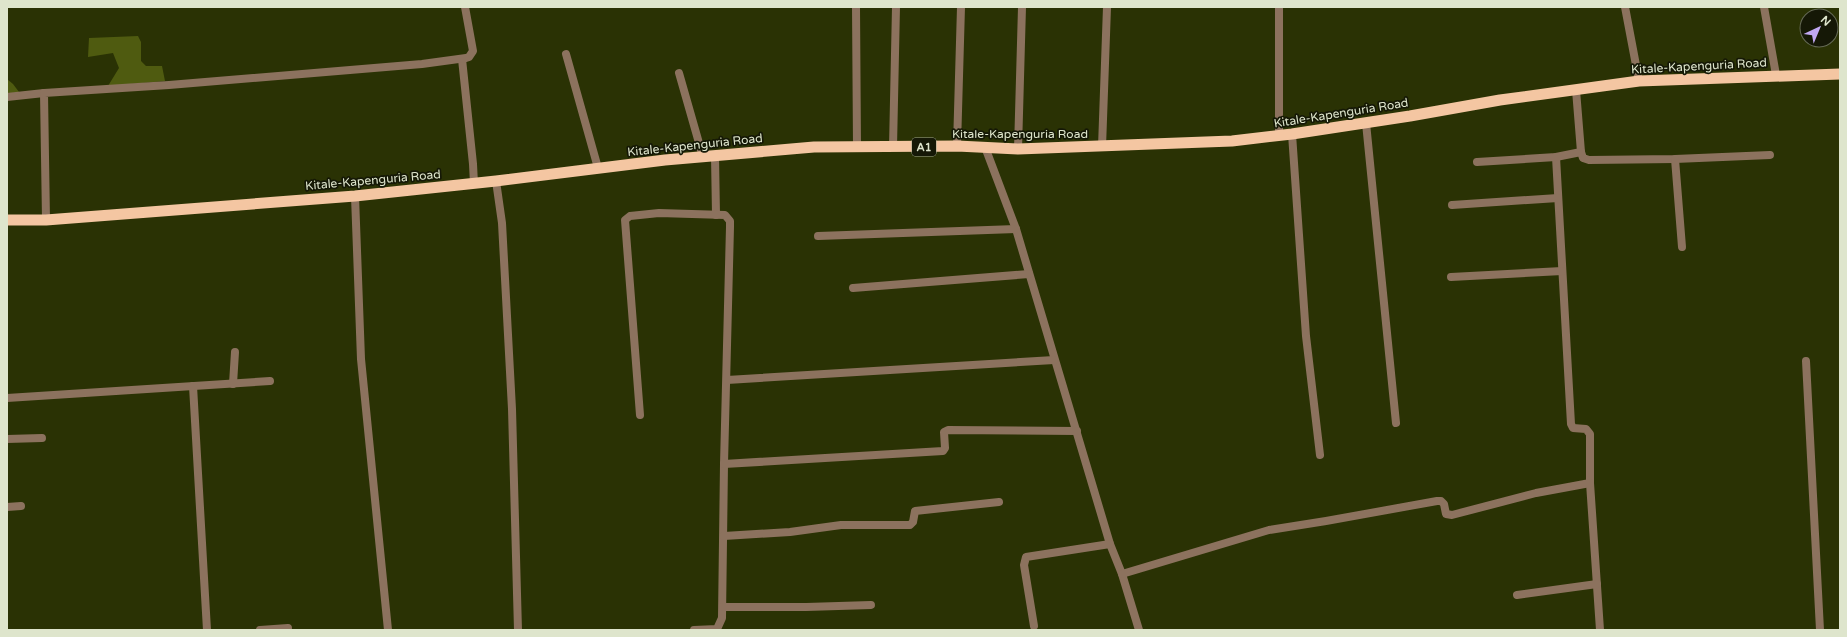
<svg xmlns="http://www.w3.org/2000/svg" width="1847" height="637" viewBox="0 0 1847 637" font-family="'Varela Round',sans-serif">
	<style>
		.forest { fill: #4f5b10 }
		.lines { fill: none; stroke-linecap: round; stroke-linejoin: round }
		.minor { stroke: #8c725e; stroke-width: 8 }
		.trunk { stroke: #f4c6a2; stroke-width: 11 }
		.labels { text-anchor: middle; dominant-baseline: central; stroke-width: 3.5; stroke-linejoin: round; paint-order: stroke }
		.shield { fill: #151806; stroke: #a2a891; stroke-width: 1 }
		.shield-label { font-size: 11px; font-weight: bold; fill: #dee5cc }
		.street-label { font-size: 12px; fill: #dee5cc; stroke: #151806 }
	</style>
	<rect width="100%" height="100%" fill="#2a3204"/>
	<!-- forest -->
	<g class="forest">
		<polygon points="138,36 141,42 141,61 146,66 162,66 165,81 108,86 119,68 113,53 88,57 89,38"/>
		<polygon points="7,79 13,84 19,92 7,94"/>
	</g>
	<g class="lines">
		<!-- minor -->
		<g class="minor">
			<polyline points="856,7 857,147"/>
			<polyline points="1625,7 1639,81"/>
			<polyline points="1764,7 1776,75"/>
			<polyline points="566,54 598,168"/>
			<polyline points="462,59 473,164 474,184"/>
			<polyline points="679,73 703,157"/>
			<polyline points="1576,90 1581,152 1583,158 1589,160 1675,159 1770,155"/>
			<polyline points="7,97 44,93"/>
			<polyline points="1366,123 1396,423"/>
			<polyline points="1292,134 1306,336 1320,455"/>
			<polyline points="1279,136 1279,7"/>
			<polyline points="957,146 961,7"/>
			<polyline points="893,147 896,7"/>
			<polyline points="985,147 1016,229 1110,544 1122,574 1139,630"/>
			<polyline points="1102,147 1107,7"/>
			<polyline points="1018,149 1022,7"/>
			<polyline points="715,156 716,215"/>
			<polyline points="1556,157 1571,424 1573,428 1586,429 1590,434 1590,483 1600,630"/>
			<polyline points="1675,159 1682,247"/>
			<polyline points="1477,162 1556,157 1581,152"/>
			<polyline points="496,181 502,223 512,409 518,630"/>
			<polyline points="355,196 361,359 388,630"/>
			<polyline points="1452,205 1558,198"/>
			<polyline points="46,220 44,93 169,85 422,64 466,58 469,57 473,51 465,7"/>
			<polyline points="818,236 1016,229"/>
			<polyline points="1451,277 1562,271"/>
			<polyline points="853,288 1029,274"/>
			<polyline points="1806,361 1820,630"/>
			<polyline points="727,380 1054,360"/>
			<polyline points="233,384 235,352"/>
			<polyline points="193,386 207,630"/>
			<polyline points="7,398 270,381"/>
			<polyline points="640,415 625,220 630,216 659,213 725,215 730,221 730,227 724,464 722,618 717,629 694,630"/>
			<polyline points="7,439 42,438"/>
			<polyline points="724,464 943,451 945,448 944,432 948,430 1077,431"/>
			<polyline points="7,507 21,506"/>
			<polyline points="724,536 790,532 841,525 910,525 913,522 915,511 999,502"/>
			<polyline points="1122,574 1269,530 1326,521 1437,501 1441,501 1444,504 1446,514 1452,515 1536,493 1590,483"/>
			<polyline points="1517,595 1597,584"/>
			<polyline points="723,607 806,607 871,605"/>
			<polyline points="1034,626 1024,565 1026,557 1110,544"/>
			<polyline points="260,630 288,628"/>
		</g>
		<!-- trunk -->
		<polyline class="trunk" points="7,220 46,220 355,196 496,181 665,160 814,147 957,146 1018,149 1232,141 1292,134 1410,116 1500,100 1639,81 1840,74"/>
	</g>
	<g class="labels">
		<!-- shield labels -->
		<rect class="shield" x="912" y="138" width="24" height="18" rx="3"/>
		<g class="shield-label">
			<text x="924" y="147">A1</text>
		</g>
		<!-- street labels -->
		<g class="street-label">
			<text transform="translate(1699 66) rotate(-3)">Kitale-Kapenguria Road</text>
			<text transform="translate(1341 113) rotate(-9)">Kitale-Kapenguria Road</text>
			<text x="1020" y="134">Kitale-Kapenguria Road</text>
			<text transform="translate(695 145) rotate(-6)">Kitale-Kapenguria Road</text>
			<text transform="translate(373 180) rotate(-5)">Kitale-Kapenguria Road</text>
		</g>
	</g>
	<!-- border -->
	<rect width="1847" height="637" fill="none" stroke="#dee5cc" stroke-width="16"/>
	<!-- north arrow -->
	<g transform="translate(1819 28) rotate(44)"><circle r="19" fill="#151806" stroke="#656a55"/>
	<path d="M0-3L7 15L0 10L-7 15Z" fill="#c1a8f3"/>
	<text y="-6" font-size="11" font-weight="bold" text-anchor="middle" fill="#dee5cc">N</text>
	</g>
</svg>
